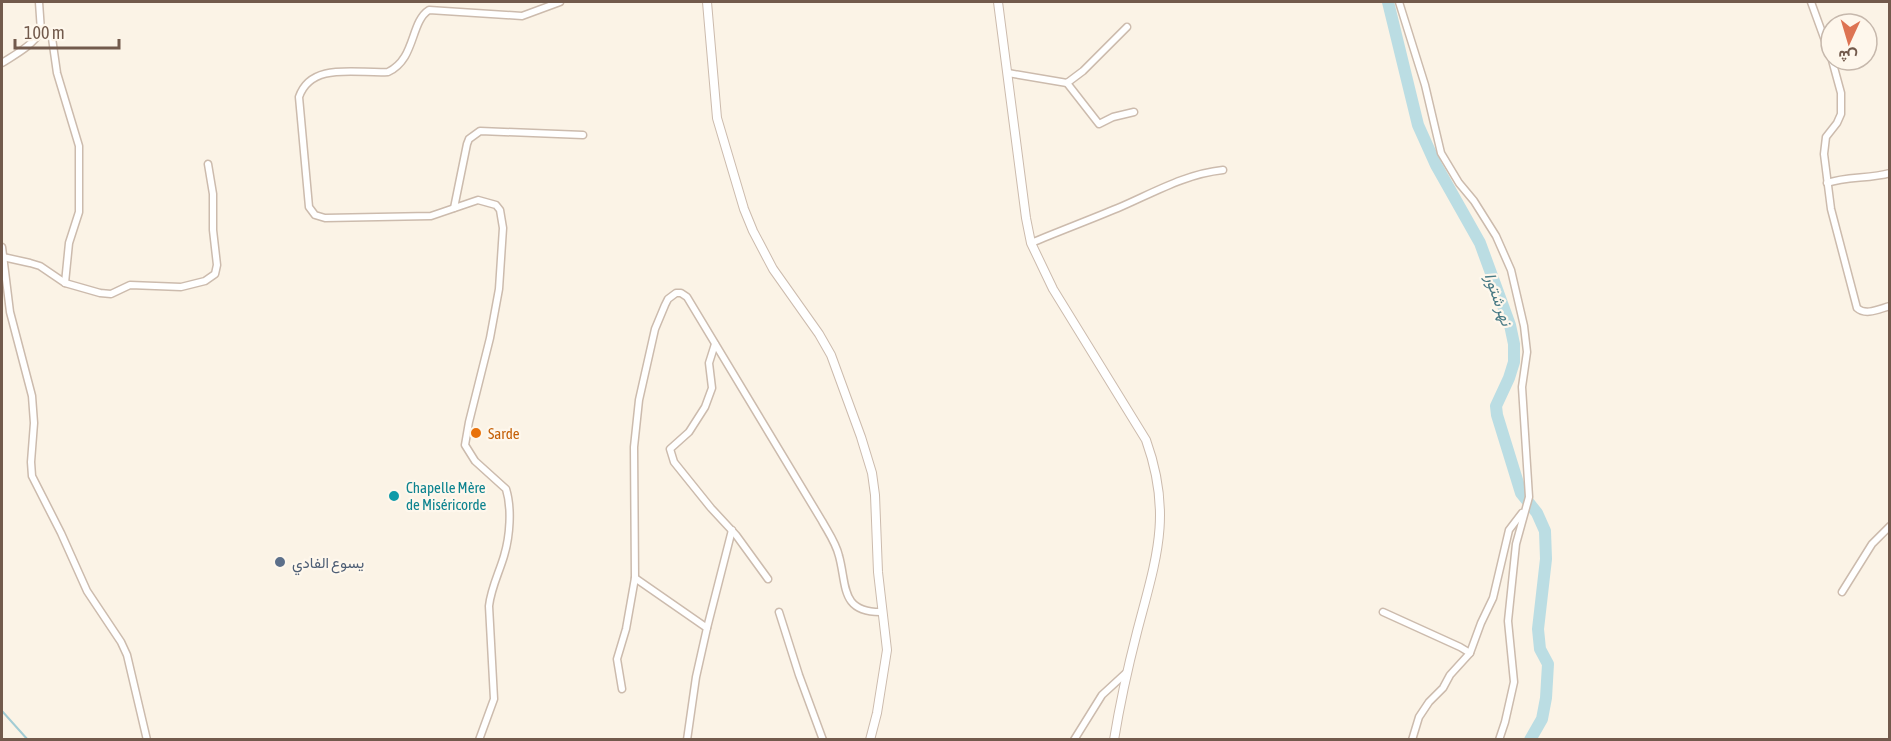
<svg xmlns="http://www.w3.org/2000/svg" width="1891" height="741" viewBox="0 0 1891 741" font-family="'Asap Condensed',Vazirmatn,sans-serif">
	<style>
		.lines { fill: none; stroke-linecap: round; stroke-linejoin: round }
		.stream { stroke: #a2ccd4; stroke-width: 2 }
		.river { stroke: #bbdde3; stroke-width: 12 }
		.minor-casing { stroke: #ccbbad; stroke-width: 9 }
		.tertiary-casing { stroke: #ccbbad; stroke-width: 10 }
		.minor { stroke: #fff; stroke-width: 6 }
		.tertiary { stroke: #fff; stroke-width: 8 }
		.food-dot { fill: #e8710a; stroke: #fef7ec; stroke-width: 2 }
		.culture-dot { fill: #0f9aa8; stroke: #fef7ec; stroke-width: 2 }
		.service-dot { fill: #5c6f8a; stroke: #fef7ec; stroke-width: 2 }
		.labels { text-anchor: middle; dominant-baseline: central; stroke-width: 4.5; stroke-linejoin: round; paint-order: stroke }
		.food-label { font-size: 15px; fill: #c56008; stroke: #fef7ec; text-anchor: start }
		.culture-label { font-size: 15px; fill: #0d838f; stroke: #fef7ec; text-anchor: start }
		.service-label { font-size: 15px; fill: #4e5e75; stroke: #fef7ec; text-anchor: start }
		.water-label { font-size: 16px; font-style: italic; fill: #477984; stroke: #fef7ec }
	</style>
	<rect width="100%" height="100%" fill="#fbf3e6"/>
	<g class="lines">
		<!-- stream -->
		<polyline class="stream" points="2,711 28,740"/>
		<!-- river -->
		<polyline class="river" points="1388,2 1418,125 1436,165 1480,243 1510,325 1514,344 1514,362 1509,378 1496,406 1497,415 1521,493 1537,513 1545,531 1546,559 1538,629 1540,649 1548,664 1546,698 1542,719 1530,740"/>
		<defs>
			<g id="minor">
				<polyline points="1399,2 1425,85 1441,153 1459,183 1474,201 1496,236 1511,270 1524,326 1527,352 1522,387 1529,497 1516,544 1508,621 1514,682 1505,722 1499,740"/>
				<polyline points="1811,2 1831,57"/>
				<polyline points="41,31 51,34 52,38 57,73 79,146 79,212 69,243 65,283"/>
				<path d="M1832,60l9,33v21l-4,9 -11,14 -2,17 7,55 26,99c9,8 22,1 33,-2"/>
				<path d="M2,63c14,-9 30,-17 39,-32l-2,-29"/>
				<polyline points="1008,73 1067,83 1083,71 1127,27"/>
				<polyline points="1067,83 1099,124 1113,117 1134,112"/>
				<path d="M1827,183c20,-7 42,-4 63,-10"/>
				<polyline points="454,208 467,144 469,139 480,131 583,135"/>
				<path d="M1031,243c29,-12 58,-23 87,-35 35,-15 67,-34 105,-38"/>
				<polyline points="2,247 10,312 32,396 34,423 31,462 32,476 61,533 87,591 121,642 127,655 147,740"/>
				<polyline points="3,257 30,263 40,266 65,283 100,293 111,294 130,285 181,287 205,281 215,274 217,265 213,230 213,194 208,164"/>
				<polyline points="715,344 709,363 712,388 705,407 689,432 670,449 674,462 711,508 736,535 768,579"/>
				<polyline points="635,578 707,628 696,677 687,740"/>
				<polyline points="1842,592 1872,544 1890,526"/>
				<polyline points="779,612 799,675 823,740"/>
				<polyline points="1383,612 1460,647 1470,653 1450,675 1443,688 1429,702 1419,717 1412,740"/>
				<polyline points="707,628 732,530"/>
				<polyline points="1470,653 1481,623 1493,598 1509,530 1522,513"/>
				<path d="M622,689l-5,-30 9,-30 9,-51 -1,-131 5,-47 16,-71 10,-24 3,-6 8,-6h5l6,4 135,224c6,11 14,22 17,35 8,29 1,57 43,56"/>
				<path d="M479,740l15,-41 -5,-93c2,-18 10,-33 15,-50 6,-20 8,-48 2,-67l-31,-28 -10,-16 4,-23 21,-84 9,-49 4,-61 -3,-18 -4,-5 -18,-5 -47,16 -106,2 -10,-3 -6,-8 -10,-110c12,-36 59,-23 89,-25 28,-13 22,-50 41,-62l93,6 38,-14"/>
				<polyline points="1074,740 1102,695 1127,672"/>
			</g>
			<g id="tertiary">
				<polyline points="707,2 717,118 744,209 753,231 773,269 819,334 831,355 861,437 872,473 875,495 878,572 887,650 877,713 870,740"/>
				<path d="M998,2l28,216 5,25 22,46 93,151c27,75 10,119 -9,192 -9,35 -17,71 -23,108"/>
			</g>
		</defs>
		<!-- minor casing -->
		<use href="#minor" class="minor-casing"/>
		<!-- tertiary casing -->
		<use href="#tertiary" class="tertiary-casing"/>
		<!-- minor -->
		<use href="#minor" class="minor"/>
		<!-- tertiary -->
		<use href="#tertiary" class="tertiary"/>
	</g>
	<!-- markers -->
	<circle class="food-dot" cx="476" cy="433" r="6"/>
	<circle class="culture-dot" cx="394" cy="496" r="6"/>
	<circle class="service-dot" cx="280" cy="562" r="6"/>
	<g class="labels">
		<!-- food labels -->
		<g class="food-label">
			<text x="488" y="433">Sarde</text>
		</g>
		<!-- culture labels -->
		<g class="culture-label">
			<text x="406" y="487">Chapelle Mère<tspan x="406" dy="17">de Miséricorde</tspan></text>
		</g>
		<!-- service labels -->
		<g class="service-label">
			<text x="292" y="562">يسوع الفادي</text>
		</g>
		<!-- water labels -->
		<g class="water-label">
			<text transform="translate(1499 299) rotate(71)">نهر شتورا</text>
		</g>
	</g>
	<!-- border -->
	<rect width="1891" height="741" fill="none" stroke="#725a4c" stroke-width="6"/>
	<!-- north arrow -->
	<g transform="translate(1849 42) rotate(184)"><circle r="28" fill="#fef7ec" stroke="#c6b8ac" stroke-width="1.5"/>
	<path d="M0-4.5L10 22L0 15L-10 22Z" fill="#dd7453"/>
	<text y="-9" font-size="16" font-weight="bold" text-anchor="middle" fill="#725a4c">ش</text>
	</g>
	<!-- scale -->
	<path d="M15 39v9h104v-9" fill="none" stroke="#725a4c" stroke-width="3"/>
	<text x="24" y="39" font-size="18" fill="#725a4c" stroke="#fef7ec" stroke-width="4.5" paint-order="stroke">100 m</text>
</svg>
